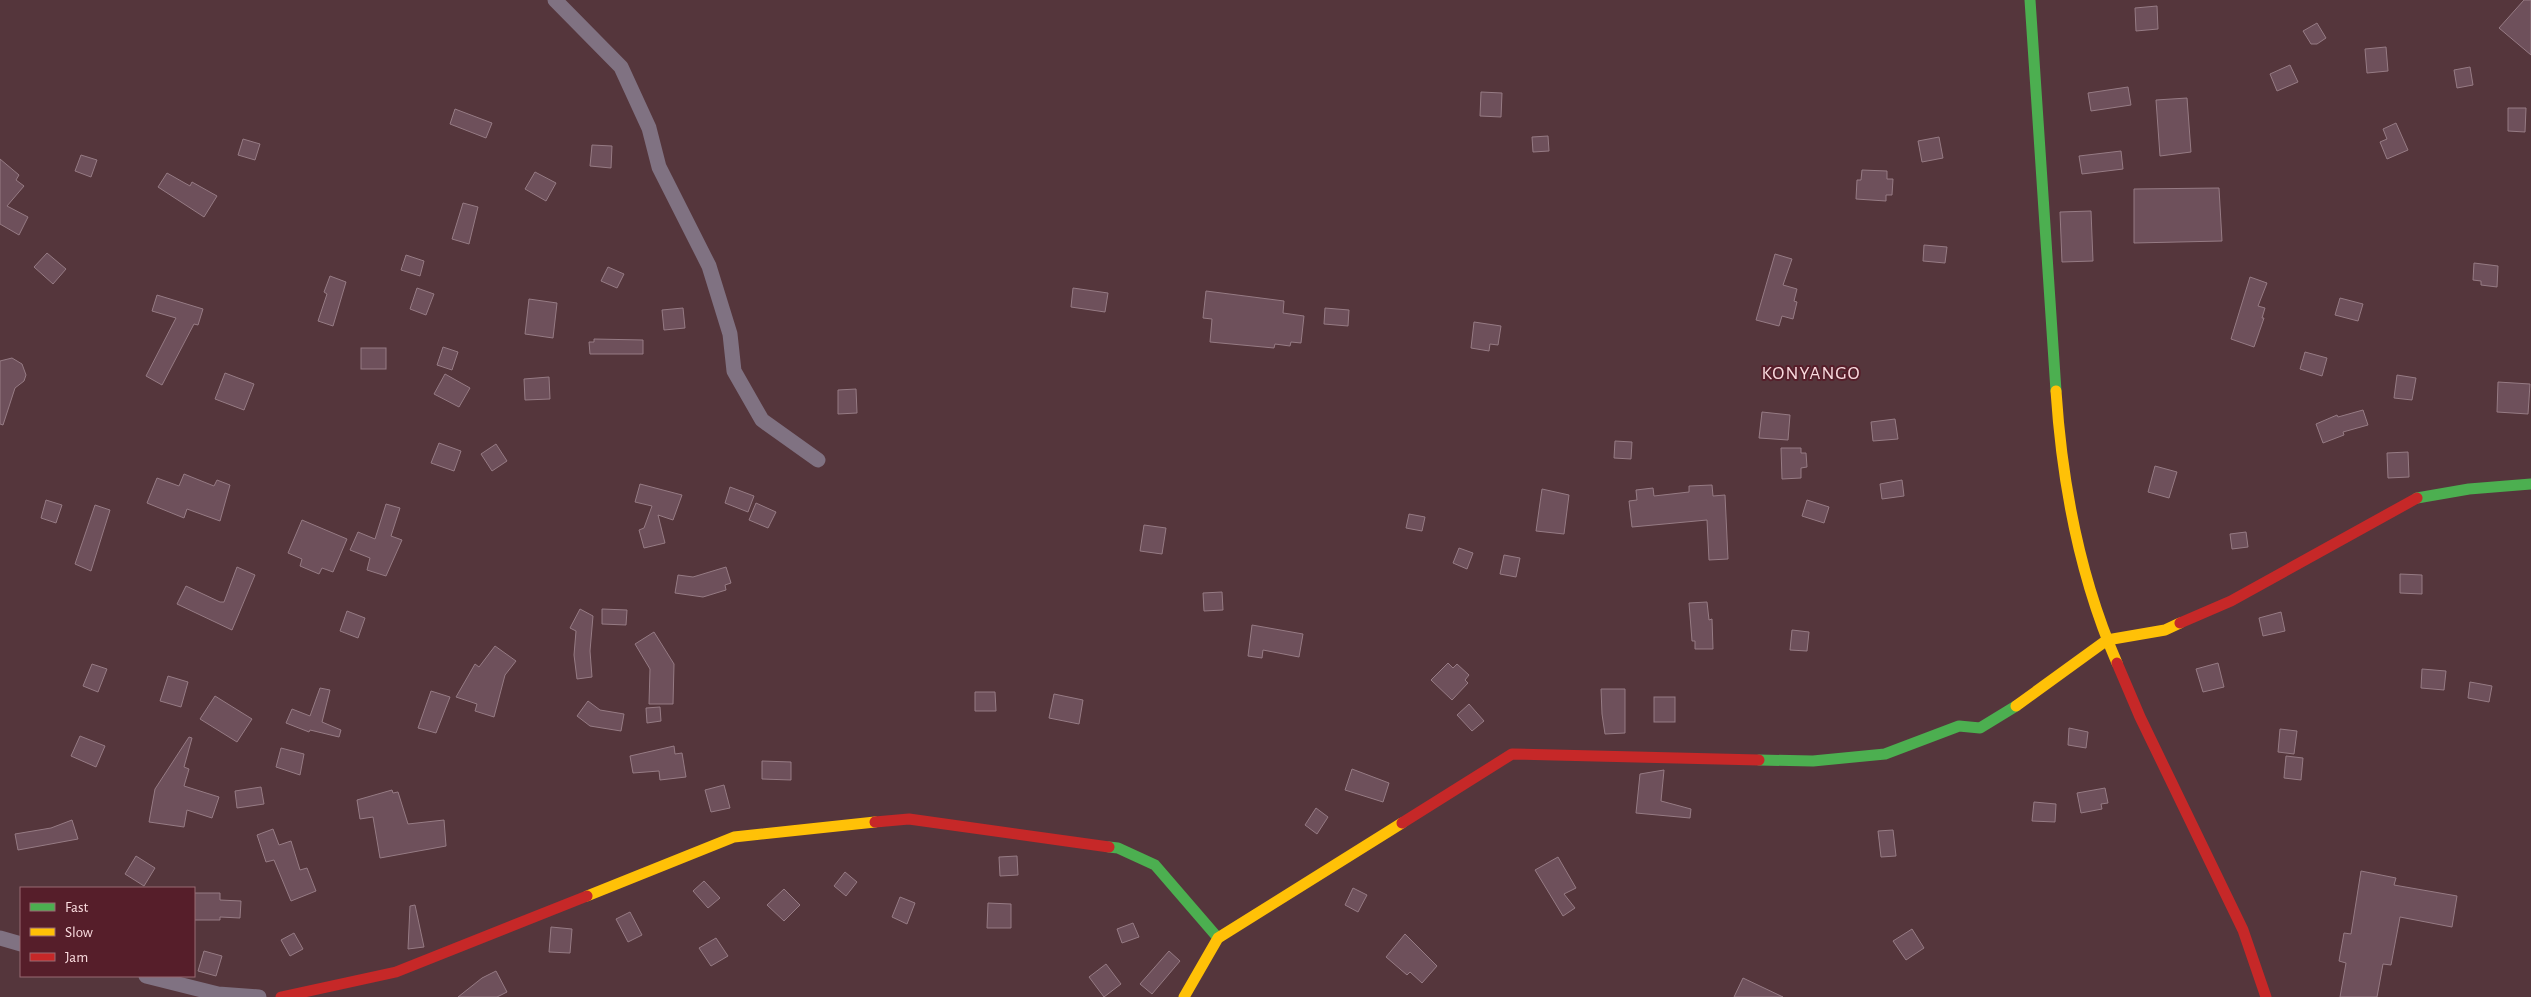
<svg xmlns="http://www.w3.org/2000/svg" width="2531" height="997" viewBox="0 0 2531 997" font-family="'Alegreya Sans',sans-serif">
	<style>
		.building { fill: #6e505b; stroke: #967b84 }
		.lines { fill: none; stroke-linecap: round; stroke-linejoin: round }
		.street { stroke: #807282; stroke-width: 15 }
		.fast { stroke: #4caf50; stroke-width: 11 }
		.slow { stroke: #ffc107; stroke-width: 11 }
		.jam { stroke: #c62828; stroke-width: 11 }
		.labels { text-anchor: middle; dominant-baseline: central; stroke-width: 4; stroke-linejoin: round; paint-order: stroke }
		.neighbourhood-label { font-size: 19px; letter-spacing: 1px; fill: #f8dade; stroke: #561e2a }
	</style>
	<rect width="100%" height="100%" fill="#55363c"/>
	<!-- building -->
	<g class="building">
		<polygon points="2524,0 2531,0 2531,55 2499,28"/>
		<polygon points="2157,6 2158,29 2136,31 2135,8"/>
		<polygon points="2317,23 2326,38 2317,44 2311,44 2303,31"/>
		<polygon points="2386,47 2388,71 2367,73 2365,49"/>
		<polygon points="2290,65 2298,82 2277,91 2270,74"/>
		<polygon points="2470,67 2473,85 2457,88 2454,70"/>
		<polygon points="2128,87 2131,105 2091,111 2088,93"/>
		<polygon points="1481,92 1502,93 1501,117 1480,116"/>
		<polygon points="2187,98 2191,152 2160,156 2156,100"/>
		<polygon points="2508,108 2526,108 2525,132 2508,131"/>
		<polygon points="455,109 492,123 486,138 450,124"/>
		<polygon points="2396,123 2408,150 2387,159 2380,142 2387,139 2383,129"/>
		<polygon points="1548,136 1549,151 1533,152 1532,137"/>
		<polygon points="1939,137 1943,158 1922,162 1918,141"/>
		<polygon points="243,139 260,144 255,160 238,155"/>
		<polygon points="592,145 612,146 611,168 590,166"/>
		<polygon points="2121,151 2123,169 2082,174 2079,156"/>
		<polygon points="81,155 97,160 91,177 75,171"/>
		<polygon points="0,159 19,175 16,180 24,186 7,206 28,217 19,235 0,224"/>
		<polygon points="1862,170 1887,171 1887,179 1893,179 1892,195 1886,195 1886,201 1856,199 1857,180 1861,180"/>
		<polygon points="535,172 556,183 546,201 525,189"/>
		<polygon points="167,173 190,186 192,182 217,196 204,217 158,187"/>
		<polygon points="2219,188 2222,241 2134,243 2134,189"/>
		<polygon points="463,203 478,207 469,244 452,239"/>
		<polygon points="2091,211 2093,261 2062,262 2060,212"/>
		<polygon points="1924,245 1947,247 1945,263 1923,261"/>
		<polygon points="47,253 66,269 53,284 34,267"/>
		<polygon points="1775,254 1792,259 1783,285 1797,289 1794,301 1797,302 1793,319 1782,316 1779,326 1756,320"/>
		<polygon points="406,255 424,261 420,276 401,270"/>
		<polygon points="2474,263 2498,266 2497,287 2481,285 2481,281 2473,280"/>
		<polygon points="608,267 624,274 617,288 601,281"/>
		<polygon points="330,276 346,282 333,326 318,321 327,294 324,292"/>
		<polygon points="2250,277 2267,283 2258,306 2265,308 2262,318 2264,318 2254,347 2231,339"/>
		<polygon points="417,288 434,294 426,315 410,309"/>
		<polygon points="1073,288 1108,293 1105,312 1071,307"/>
		<polygon points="1206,291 1284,301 1283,313 1304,316 1301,343 1291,342 1290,346 1275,344 1274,348 1210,342 1212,319 1203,318"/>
		<polygon points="157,295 203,309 198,325 194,324 162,385 146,376 176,318 152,311"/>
		<polygon points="2340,298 2363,304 2358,321 2335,315"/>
		<polygon points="529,299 557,303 553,338 525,334"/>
		<polygon points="683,308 685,328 664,330 662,310"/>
		<polygon points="1325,308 1349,310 1348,326 1324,324"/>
		<polygon points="1474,322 1501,326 1498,345 1490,344 1489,351 1471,348"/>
		<polygon points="594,339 643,340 643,354 590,354 589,342 594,342"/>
		<polygon points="443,347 458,352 452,370 437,365"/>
		<rect x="361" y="348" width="25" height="21"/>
		<polygon points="2305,352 2327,358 2322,376 2300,369"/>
		<polygon points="12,358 22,364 26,375 24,381 15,388 3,425 0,424 0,361"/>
		<polygon points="225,373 254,384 244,410 215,399"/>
		<polygon points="445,374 470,388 459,407 434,394"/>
		<polygon points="2397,375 2416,378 2412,400 2394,398"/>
		<polygon points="549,377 550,399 525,400 524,379"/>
		<polygon points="2498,382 2530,384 2528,414 2497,412"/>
		<polygon points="856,389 857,413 838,414 838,390"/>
		<polygon points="2363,410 2368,425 2343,432 2344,435 2323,443 2316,424 2337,415 2338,417"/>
		<polygon points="1762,412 1790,415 1788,440 1759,438"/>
		<polygon points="1895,419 1898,439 1873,441 1871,422"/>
		<polygon points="1615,441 1632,442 1631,459 1614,458"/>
		<polygon points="439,443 461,451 454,471 431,463"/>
		<polygon points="496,444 507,461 492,471 481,454"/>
		<polygon points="1781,448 1801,448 1801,453 1806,453 1807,467 1801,468 1801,478 1782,479"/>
		<polygon points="2408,452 2409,477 2388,478 2387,453"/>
		<polygon points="2155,466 2177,472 2169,498 2148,492"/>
		<polygon points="184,474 214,486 217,480 230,485 220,521 187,509 184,518 147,503 157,478 179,486"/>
		<polygon points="1902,480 1904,496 1882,499 1880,484"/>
		<polygon points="640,484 682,495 673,520 658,515 665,543 644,548 639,530 644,528 652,506 635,502"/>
		<polygon points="1712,485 1713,496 1725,495 1728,559 1709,560 1707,520 1632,527 1629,501 1637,500 1636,490 1653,488 1654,496 1689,492 1689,486"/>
		<polygon points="730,487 754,496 748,512 725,503"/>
		<polygon points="1542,489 1569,495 1564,534 1536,531"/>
		<polygon points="46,500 62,505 56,523 41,518"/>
		<polygon points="1807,500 1829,507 1824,523 1802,516"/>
		<polygon points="756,503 776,512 768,528 749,520"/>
		<polygon points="386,504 400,508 391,536 402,540 386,576 367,570 370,558 350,550 358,532 375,539"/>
		<polygon points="95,505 110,510 91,571 75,564"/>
		<polygon points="1409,514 1425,517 1422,531 1406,528"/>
		<polygon points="302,520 347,539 333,572 322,568 319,574 300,566 302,559 288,553"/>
		<polygon points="1144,525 1166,528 1162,554 1140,551"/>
		<polygon points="2246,532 2248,547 2232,549 2230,534"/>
		<polygon points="1459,548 1473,553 1467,569 1453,563"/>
		<polygon points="1504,555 1520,558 1516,577 1500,574"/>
		<polygon points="237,567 255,575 232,630 177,604 186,586 220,602 224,602"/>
		<polygon points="726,567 731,583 725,585 726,590 703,597 675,593 678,575 693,577"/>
		<polygon points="2400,574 2422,575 2422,594 2400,593"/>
		<polygon points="1222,592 1223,610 1204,611 1203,593"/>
		<polygon points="1707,602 1709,620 1712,619 1713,649 1695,649 1695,641 1692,641 1689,603"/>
		<polygon points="580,609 593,616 590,651 592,677 577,679 574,655 576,631 570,628"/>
		<polygon points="602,609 627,610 626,625 602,624"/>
		<polygon points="347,611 365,618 358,638 340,631"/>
		<polygon points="2281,612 2285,631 2263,636 2259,618"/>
		<polygon points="1252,625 1303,634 1299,657 1263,650 1262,658 1248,656"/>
		<polygon points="1792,630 1809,632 1807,651 1790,650"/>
		<polygon points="654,632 674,664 673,704 649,704 650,669 635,644"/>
		<polygon points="495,646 516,661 505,675 494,717 475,711 477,704 456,697 475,664 479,667"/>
		<polygon points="1448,663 1453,668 1457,664 1469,675 1465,680 1468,683 1452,700 1431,680"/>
		<polygon points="2218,663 2224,687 2203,692 2196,669"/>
		<polygon points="92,664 107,669 98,692 83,686"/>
		<polygon points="2422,669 2446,671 2444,690 2421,688"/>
		<polygon points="168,676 188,682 181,707 160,701"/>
		<polygon points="2470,682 2492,686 2489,702 2468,698"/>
		<polygon points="320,688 330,690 322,722 341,730 339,737 310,730 309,732 286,723 292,709 310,716"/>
		<polygon points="1601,689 1625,689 1625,733 1605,734 1602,714"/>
		<polygon points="431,691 450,697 436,733 418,728"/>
		<polygon points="975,692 995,692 996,711 975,711"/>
		<polygon points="1054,694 1083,700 1079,724 1049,718"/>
		<polygon points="215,696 252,719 237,742 200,719"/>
		<rect x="1654" y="697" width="21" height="25"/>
		<polygon points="588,701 600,710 624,714 621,731 590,726 577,716"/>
		<polygon points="1469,704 1484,721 1472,731 1457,715"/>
		<polygon points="660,707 661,721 647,723 646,708"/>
		<polygon points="2069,728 2088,732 2086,748 2068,745"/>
		<polygon points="2280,729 2297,731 2294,754 2278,752"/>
		<polygon points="80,736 105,746 96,767 71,756"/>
		<polygon points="189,737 192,738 184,767 189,769 184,786 219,797 212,818 187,810 184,827 149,822 155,789"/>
		<polygon points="674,746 675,754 682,753 686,777 660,780 659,771 633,773 630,756"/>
		<polygon points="281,748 304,754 300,775 276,767"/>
		<polygon points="2286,756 2303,758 2301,780 2284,778"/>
		<polygon points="762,761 791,762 791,780 762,779"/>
		<polygon points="1352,769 1389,783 1383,802 1345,790"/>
		<polygon points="1664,770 1661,801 1691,809 1690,818 1636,813 1640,774"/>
		<polygon points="724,785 730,808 711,812 705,790"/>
		<polygon points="261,787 264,804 237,808 235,791"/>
		<polygon points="2105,788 2108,803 2101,804 2102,809 2081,813 2077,793"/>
		<polygon points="392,790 393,793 398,792 408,824 444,820 446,846 380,858 373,817 360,819 357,800"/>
		<polygon points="2034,802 2056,804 2055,822 2032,821"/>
		<polygon points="1316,808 1328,817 1317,834 1305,825"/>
		<polygon points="72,820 78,839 18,850 15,834 51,828"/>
		<polygon points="273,829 279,845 291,841 300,870 307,868 316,891 291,901 274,860 266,862 257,835"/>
		<polygon points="1893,830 1896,856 1881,857 1878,831"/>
		<polygon points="136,856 155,868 144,886 125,874"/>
		<polygon points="1017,856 1018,875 1000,876 999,857"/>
		<polygon points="1558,857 1576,888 1564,894 1575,908 1563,916 1535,870"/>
		<polygon points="2361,871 2396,878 2394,885 2457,896 2452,927 2400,917 2391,965 2383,964 2377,997 2340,997 2346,963 2339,961 2344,933 2351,934"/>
		<polygon points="845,872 857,882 846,896 834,886"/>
		<polygon points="704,881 720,898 708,908 693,891"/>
		<polygon points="1353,888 1367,895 1358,912 1345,905"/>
		<polygon points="784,889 800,905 784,921 767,905"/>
		<polygon points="194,893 220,893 220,900 241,901 240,918 220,917 220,920 194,920"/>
		<polygon points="900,897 915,903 907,924 892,917"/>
		<polygon points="988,903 1011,904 1011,928 987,928"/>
		<polygon points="415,905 424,947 408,949 410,906"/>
		<polygon points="630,912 642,935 628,942 616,919"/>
		<polygon points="1133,923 1139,937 1122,943 1117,929"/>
		<polygon points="551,927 572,929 570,953 549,952"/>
		<polygon points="1912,929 1924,948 1906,960 1893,941"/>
		<polygon points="294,933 303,949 290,956 281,940"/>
		<polygon points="1405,934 1437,966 1422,983 1410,972 1407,975 1386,957"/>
		<polygon points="716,938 728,956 711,966 699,948"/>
		<polygon points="204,951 222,956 216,976 198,971"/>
		<polygon points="1169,951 1180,961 1152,994 1140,984"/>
		<polygon points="1106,964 1121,984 1104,997 1089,977"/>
		<polygon points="496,971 507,992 497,997 458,997 482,978"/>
		<polygon points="1743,978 1783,997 1734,997"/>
	</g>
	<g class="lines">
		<!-- street -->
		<g class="street">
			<polyline points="555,0 621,67 649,128 659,167 709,266 730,334 734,371 762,420 818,460"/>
			<polyline points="0,938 21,944"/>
			<polyline points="146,976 218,994 259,997"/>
		</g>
		<!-- fast -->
		<g class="fast">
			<polyline points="2030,0 2056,391"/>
			<polyline points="2417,498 2469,489 2531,484"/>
			<polyline points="1759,760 1813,761 1885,754 1959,726 1980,728 2016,706"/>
			<polyline points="1109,847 1118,848 1155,865 1218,938"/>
		</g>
		<!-- slow -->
		<g class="slow">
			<path d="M2056,391c6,92 24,187 61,272"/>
			<polyline points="2016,706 2107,640 2165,630 2180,623"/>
			<polyline points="587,896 734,837 875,822"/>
			<polyline points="1184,997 1218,938 1402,823"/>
		</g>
		<!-- jam -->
		<g class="jam">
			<polyline points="2180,623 2231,601 2417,498"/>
			<polyline points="2117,663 2140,717 2243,930 2266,997"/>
			<polyline points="875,822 909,819 1109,847"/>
			<polyline points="1402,823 1512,754 1759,760"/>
			<polyline points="281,997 396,972 587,896"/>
		</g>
	</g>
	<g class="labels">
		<!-- neighbourhood labels -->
		<g class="neighbourhood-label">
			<text x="1811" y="373">KONYANGO</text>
		</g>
	</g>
	<!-- legend -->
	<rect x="20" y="887" width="175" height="90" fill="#561e2a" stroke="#986a73"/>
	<rect x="30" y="903" width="25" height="8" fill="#4caf50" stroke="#986a73"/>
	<text x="65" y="912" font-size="15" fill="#fbdde0">Fast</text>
	<rect x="30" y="928" width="25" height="8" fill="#ffc107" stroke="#986a73"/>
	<text x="65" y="937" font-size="15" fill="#fbdde0">Slow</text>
	<rect x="30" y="953" width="25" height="8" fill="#c62828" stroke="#986a73"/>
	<text x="65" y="962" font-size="15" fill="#fbdde0">Jam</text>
</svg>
